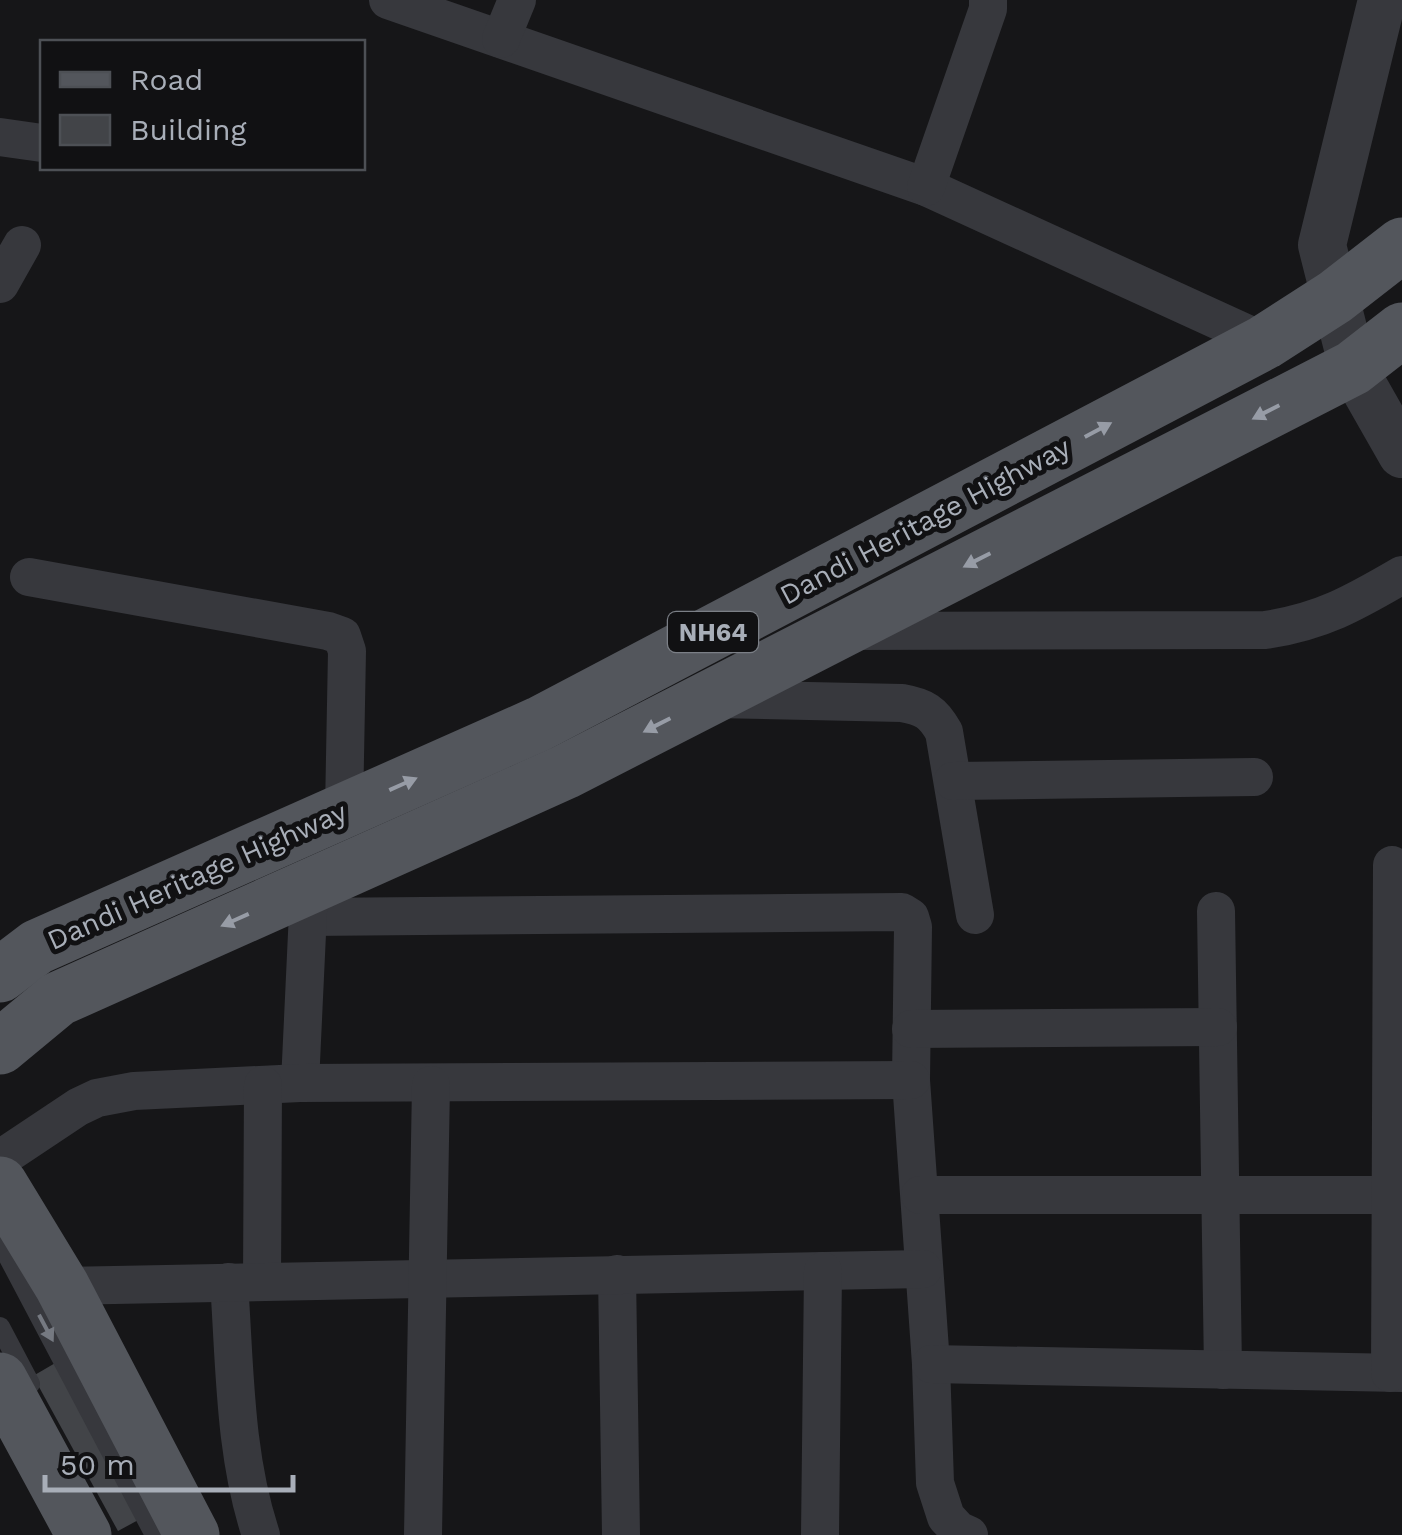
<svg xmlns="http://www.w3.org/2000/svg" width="1402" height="1535" viewBox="0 0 1402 1535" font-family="'Work Sans',sans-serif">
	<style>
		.building { fill: #424448 }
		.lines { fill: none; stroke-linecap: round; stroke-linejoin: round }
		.service { stroke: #37383d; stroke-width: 20 }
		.minor { stroke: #37383d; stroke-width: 38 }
		.tertiary { stroke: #37383d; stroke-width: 48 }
		.primary { stroke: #53565c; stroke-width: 55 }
		.oneway { fill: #979ca6 }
		.oneway2 { fill: #757981 }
		.labels { text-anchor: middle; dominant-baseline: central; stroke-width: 10; stroke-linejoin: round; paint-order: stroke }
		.shield { fill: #111113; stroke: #7b7f86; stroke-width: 2.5 }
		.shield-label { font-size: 25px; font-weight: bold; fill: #a8aeb8 }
		.street-label { font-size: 28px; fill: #a8aeb8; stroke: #111113 }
	</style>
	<rect width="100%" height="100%" fill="#161618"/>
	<!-- building -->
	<polygon class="building" points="57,1362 142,1518 118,1531 33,1376"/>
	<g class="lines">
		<!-- service -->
		<g class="service">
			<polyline points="0,1241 155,1535"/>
			<polyline points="0,1327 30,1384"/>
		</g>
		<!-- minor -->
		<g class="minor">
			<polyline points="388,0 926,187 1265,342"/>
			<polyline points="501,39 517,0"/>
			<polyline points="0,137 42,143"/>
			<polyline points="926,187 988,9 988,0"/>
			<polyline points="0,284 22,245"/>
			<polyline points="29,577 328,631 342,636 347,651 344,810"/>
			<path d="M852,631l413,-1c56,-8 89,-27 137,-55"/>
			<path d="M715,699l187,4c22,4 31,9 42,29l31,183"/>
			<polyline points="953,781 1254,777"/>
			<polyline points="1216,911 1223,1370"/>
			<polyline points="307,917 902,912 910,917 913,927 911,1080 931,1364 935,1483 946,1517 958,1530 969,1535"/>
			<polyline points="911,1029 1218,1027"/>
			<polyline points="300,1083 309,891"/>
			<polyline points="0,1159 78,1107 97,1098 134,1091 300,1083 911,1080"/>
			<polyline points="920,1195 1402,1195"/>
			<polyline points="617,1274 621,1535"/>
			<path d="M229,1282c6,85 5,172 32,253"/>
			<polyline points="262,1282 263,1085"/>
			<polyline points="62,1286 923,1269"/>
			<polyline points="931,1364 1402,1373"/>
			<polyline points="1390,1373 1392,865"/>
			<polyline points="423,1535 431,1085"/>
			<polyline points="820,1535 823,1271"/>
		</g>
		<!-- tertiary -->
		<polyline class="tertiary" points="1382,0 1322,245 1353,368 1402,454"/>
		<!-- primary -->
		<g class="primary">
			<polyline points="0,975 37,947 539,724 1265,342 1335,297 1402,245"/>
			<polyline points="0,1047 58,999 565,772 1353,368 1402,330"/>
			<polyline points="0,1184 62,1286 192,1535"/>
			<polyline points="0,1380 84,1535"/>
		</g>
	</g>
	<!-- one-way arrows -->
	<defs><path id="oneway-solid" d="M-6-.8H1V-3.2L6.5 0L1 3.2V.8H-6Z" transform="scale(2.5)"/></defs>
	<g class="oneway">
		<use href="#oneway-solid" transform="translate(1266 412) rotate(153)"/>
		<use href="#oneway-solid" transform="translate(1098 430) rotate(-28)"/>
		<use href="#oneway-solid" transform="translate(977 560) rotate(153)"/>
		<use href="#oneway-solid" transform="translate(657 725) rotate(153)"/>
		<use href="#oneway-solid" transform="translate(403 784) rotate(-24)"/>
		<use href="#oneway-solid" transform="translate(235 920) rotate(156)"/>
	</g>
	<use class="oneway2" href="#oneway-solid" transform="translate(46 1328) rotate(62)"/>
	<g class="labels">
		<!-- shield labels -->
		<rect class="shield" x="668" y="612" width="90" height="40" rx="8"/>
		<g class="shield-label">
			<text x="713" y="632">NH64</text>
		</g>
		<!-- street labels -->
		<g class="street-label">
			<text transform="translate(925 521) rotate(-28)">Dandi Heritage Highway</text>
			<text transform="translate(197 876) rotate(-24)">Dandi Heritage Highway</text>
		</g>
	</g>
	<!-- legend -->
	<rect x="40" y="40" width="325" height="130" fill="#111113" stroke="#4d5055" stroke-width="2.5"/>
	<rect x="60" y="72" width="50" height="15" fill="#53565c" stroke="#4d5055" stroke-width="2.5"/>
	<text x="130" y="90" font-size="30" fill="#a8aeb8">Road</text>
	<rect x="60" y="115" width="50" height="30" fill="#424448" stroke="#4d5055" stroke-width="2.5"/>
	<text x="130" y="140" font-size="30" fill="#a8aeb8">Building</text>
	<!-- scale -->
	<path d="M45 1475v15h248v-15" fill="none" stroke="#a8aeb8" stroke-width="5"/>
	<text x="60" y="1475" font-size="30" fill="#a8aeb8" stroke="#111113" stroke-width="8" paint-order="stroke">50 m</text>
</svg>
